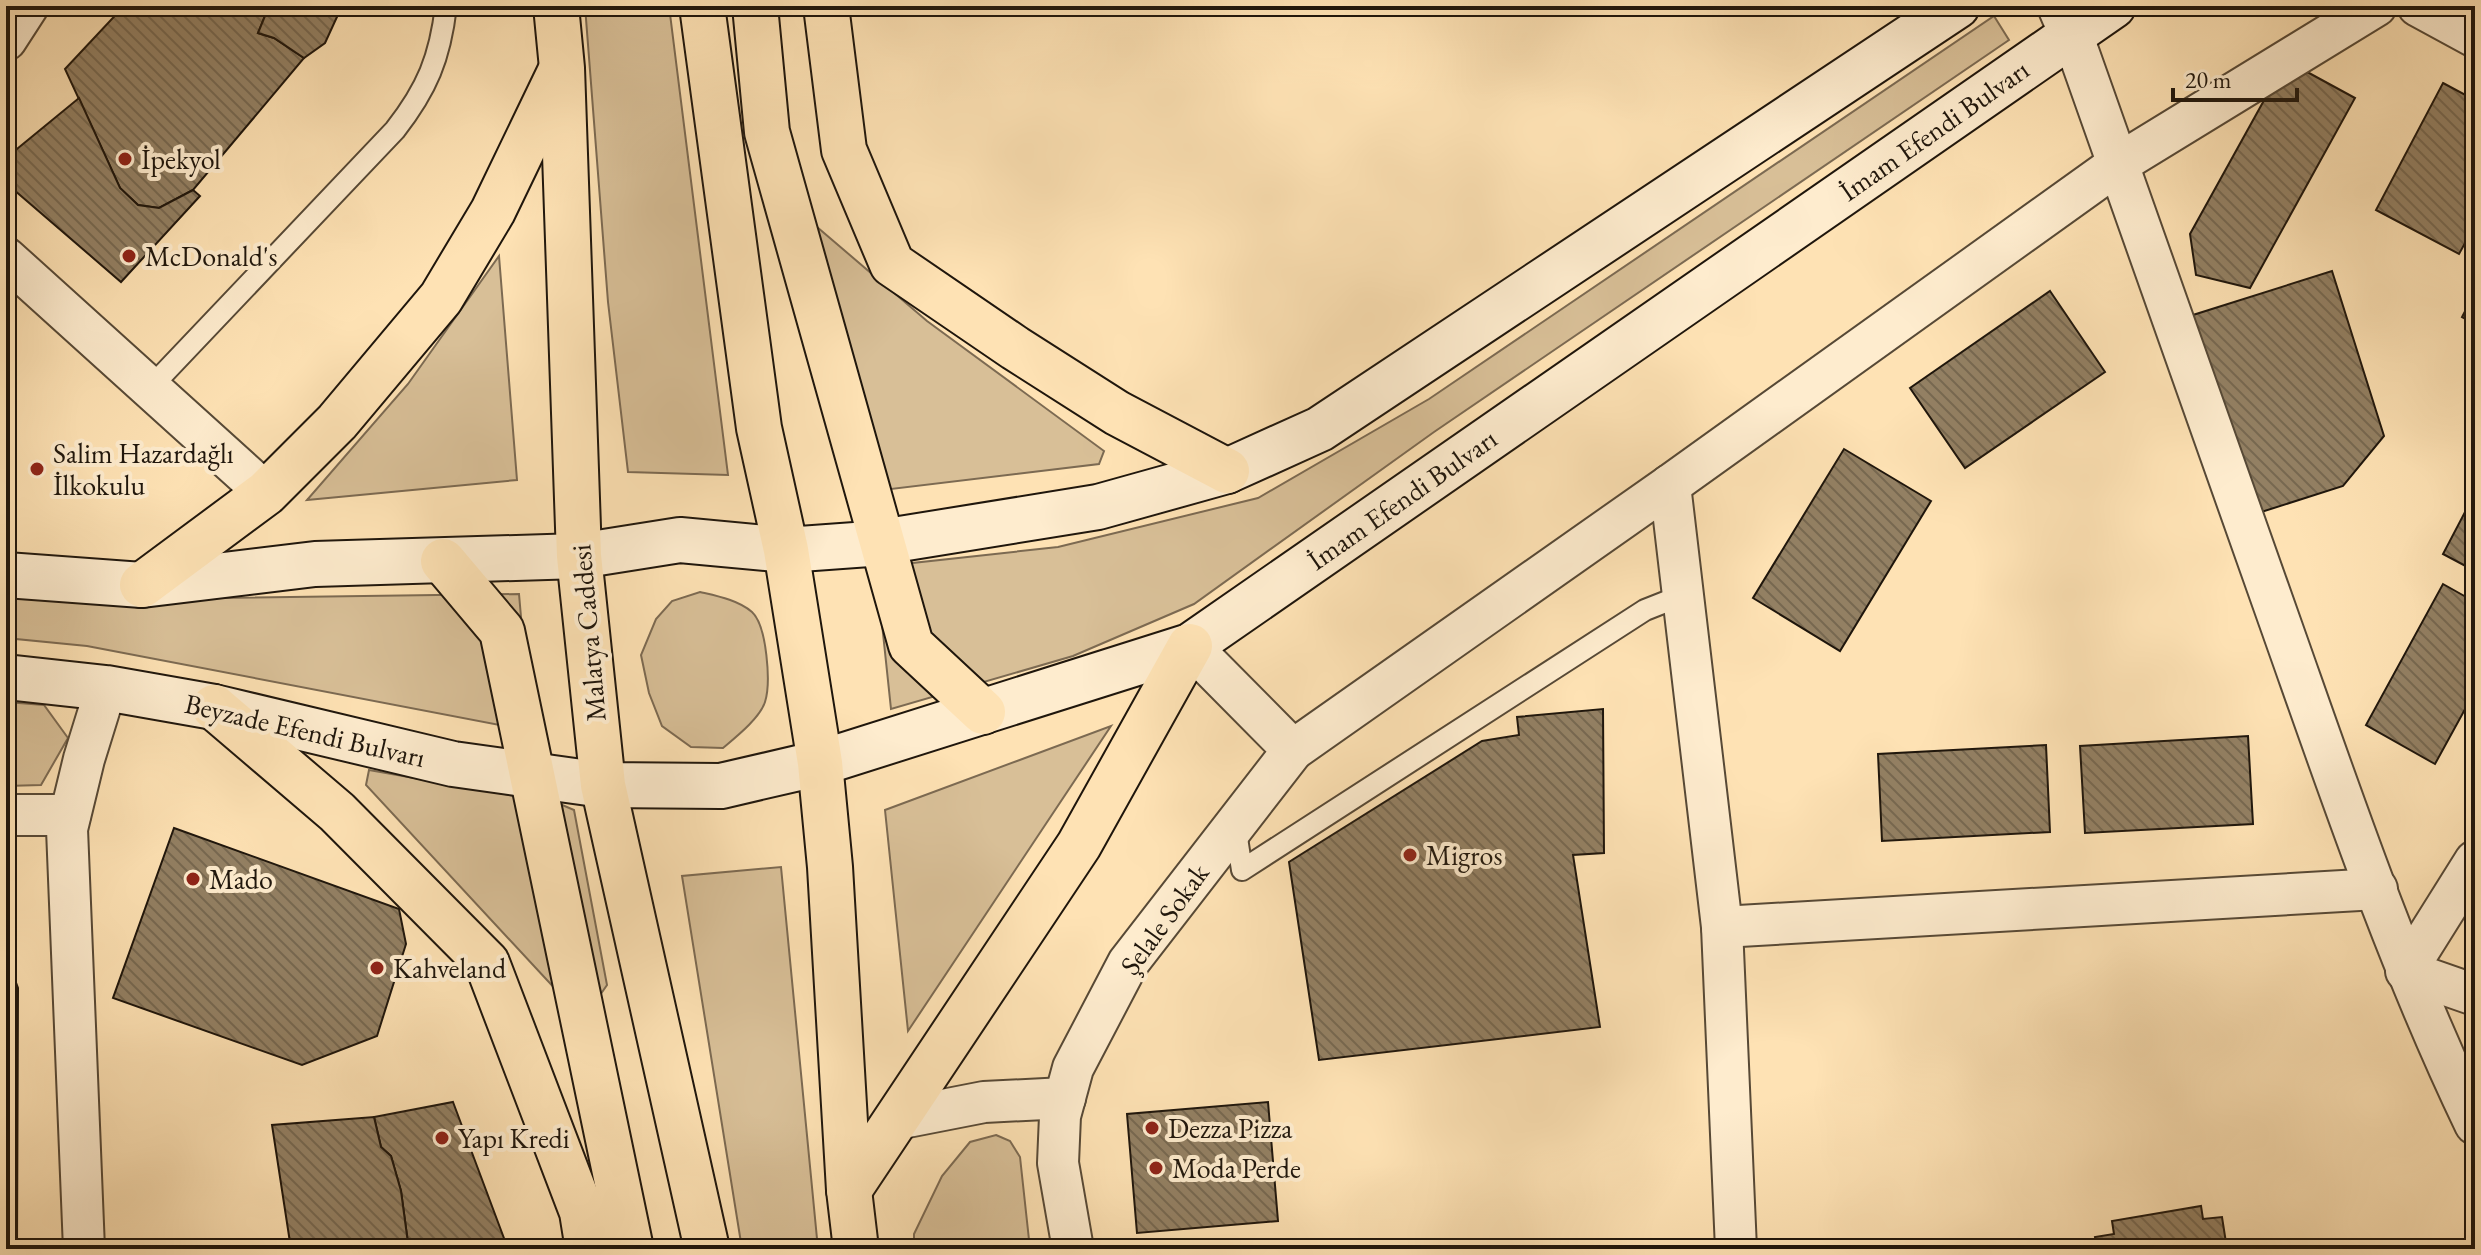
<svg xmlns="http://www.w3.org/2000/svg" width="2481" height="1255" viewBox="0 0 2481 1255" font-family="'EB Garamond',serif">
	<style>
		.green { fill: #d8bf97; stroke: #7c6a52; stroke-width: 2 }
		.building { fill: url(#building-back-hatch); stroke: #1f160c; stroke-width: 2 }
		.lines { fill: none; stroke-linecap: round; stroke-linejoin: round }
		.service-casing { stroke: #574936; stroke-width: 24 }
		.minor-casing { stroke: #574936; stroke-width: 44 }
		.tertiary-casing { stroke: #574936; stroke-width: 48 }
		.secondary-casing { stroke: #1f160c; stroke-width: 48 }
		.trunk-casing { stroke: #1f160c; stroke-width: 48 }
		.service { stroke: #feecce; stroke-width: 20 }
		.minor { stroke: #feecce; stroke-width: 40 }
		.tertiary { stroke: #feecce; stroke-width: 44 }
		.secondary { stroke: #feecce; stroke-width: 44 }
		.trunk { stroke: #fee2b4; stroke-width: 44 }
		.poi-dot { fill: #8f2418; stroke: #feecce; stroke-width: 3 }
		.labels { text-anchor: middle; dominant-baseline: central; stroke-width: 8; stroke-linejoin: round; paint-order: stroke }
		.street-label { font-size: 28px; fill: #1f160c; stroke: #feecce }
		.poi-label { font-size: 28px; fill: #1f160c; stroke: #feecce; text-anchor: start }
	</style>
	<defs>
		<pattern id="building-back-hatch" width="6" height="6" patternUnits="userSpaceOnUse" patternTransform="scale(2)"><rect width="6" height="6" fill="#938063"/><path d="M-1 5l2 2M0 0l6 6M5-1l2 2" fill="none" stroke="#776850"/></pattern>
	</defs>
	<rect width="100%" height="100%" fill="#fee2b4"/>
	<filter id="stains"><feTurbulence type="fractalNoise" baseFrequency=".0025" numOctaves="4"/><feColorMatrix values="0 0 0 0 .2 0 0 0 0 .09 0 0 0 0 .02 0 0 0 .5 -.17"/></filter>
	<radialGradient id="worn" r=".72"><stop offset=".6" stop-color="#630" stop-opacity="0"/><stop offset="1" stop-color="#630" stop-opacity=".3"/></radialGradient>
	<!-- green -->
	<g class="green">
		<polygon points="585,6 669,6 728,475 628,472 608,302"/>
		<polygon points="1994,16 2009,40 1434,432 1194,604 1073,656 891,709 876,567 1058,547 1258,498 1429,399"/>
		<polygon points="810,221 927,321 1104,451 1099,464 858,493"/>
		<polygon points="499,256 517,480 307,500 408,384"/>
		<path d="M700,592c17,4 38,8 52,20 15,14 19,71 13,90 -5,16 -29,35 -42,46l-32,-1 -29,-21 -13,-33 -8,-38 15,-36 16,-18z"/>
		<polygon points="519,594 531,731 87,646 6,638 6,596 64,600"/>
		<polygon points="6,702 44,705 68,738 41,785 6,786"/>
		<polygon points="1111,726 908,1031 885,810"/>
		<polygon points="369,770 560,804 574,810 607,985 591,1008 572,1007 366,785"/>
		<polygon points="781,867 818,1249 742,1249 682,876"/>
		<polygon points="996,1135 1010,1141 1020,1157 1030,1249 914,1249 914,1234 942,1176 970,1142"/>
	</g>
	<!-- building -->
	<g class="building">
		<polygon points="124,6 269,6 258,33 274,38 304,58 193,190 159,208 138,205 120,188 65,69"/>
		<polygon points="269,6 342,6 325,43 304,58 274,38 258,33"/>
		<polygon points="2298,67 2355,98 2250,288 2196,275 2190,234 2267,95"/>
		<polygon points="2443,83 2475,100 2475,225 2459,254 2376,210"/>
		<polygon points="79,98 120,188 138,205 159,208 193,190 200,196 121,282 6,183 6,158"/>
		<polygon points="2332,271 2384,436 2343,486 2255,514 2193,315"/>
		<polygon points="2050,291 2105,372 1965,468 1910,388"/>
		<polygon points="2475,292 2475,324 2462,317"/>
		<polygon points="1844,449 1931,501 1840,651 1753,598"/>
		<polygon points="2475,493 2475,571 2443,554"/>
		<polygon points="2443,584 2475,602 2475,691 2435,764 2366,725"/>
		<polygon points="1603,709 1604,853 1573,855 1600,1027 1319,1060 1289,862 1482,741 1519,735 1517,717"/>
		<polygon points="2248,736 2253,824 2085,833 2080,746"/>
		<polygon points="2046,745 2050,832 1882,841 1878,754"/>
		<polygon points="174,828 399,909 406,944 377,1036 302,1065 113,998"/>
		<polygon points="6,956 18,988 17,1249 6,1249"/>
		<polygon points="453,1102 508,1249 405,1249 408,1243 401,1191 391,1156 381,1147 374,1117"/>
		<polygon points="1268,1102 1278,1221 1137,1233 1127,1114"/>
		<polygon points="374,1117 381,1147 391,1156 401,1191 408,1243 405,1249 291,1249 272,1125"/>
		<polygon points="2201,1206 2203,1219 2222,1217 2227,1249 2097,1249 2095,1237 2114,1234 2112,1221"/>
	</g>
	<g class="lines">
		<defs>
			<g id="service">
				<path d="M150,388l245,-258c32,-41 45,-72 51,-124"/>
				<polyline points="1235,825 1242,870 1645,610 1683,595"/>
			</g>
			<g id="minor">
				<polyline points="2418,6 2475,37"/>
				<path d="M2072,34c70,198 140,396 210,594 59,167 116,336 193,496"/>
				<polyline points="6,40 28,6"/>
				<polyline points="6,258 266,493"/>
				<polyline points="1670,485 1722,927 1736,1249"/>
				<polyline points="1293,750 1670,485 2118,164 2376,6"/>
				<polyline points="6,815 70,815"/>
				<polyline points="2475,861 2406,971 2475,995"/>
				<polyline points="1722,927 2377,889"/>
				<polyline points="897,1119 984,1102 1065,1098"/>
				<polyline points="84,1249 67,829 84,759 106,688"/>
				<polyline points="1073,1249 1058,1163 1060,1116 1073,1068 1128,963 1293,750 1190,646"/>
			</g>
			<polyline id="tertiary" points="2060,6 2072,34"/>
			<g id="secondary">
				<polyline points="6,575 142,585 315,564 579,556 680,540 786,550 869,544 1098,507 1227,471 1320,429 1957,6"/>
				<polyline points="6,677 106,688 214,707 453,764 603,785 721,786 820,763 1190,646 2113,6"/>
			</g>
			<g id="trunk">
				<polyline points="556,6 562,68 579,556 603,785 707,1249"/>
				<polyline points="702,6 759,428 786,550 820,763 830,867 849,1190 856,1249"/>
				<polyline points="755,6 767,132 911,645 983,712"/>
				<polyline points="826,6 844,150 892,264 1015,348 1117,413 1227,471"/>
				<polyline points="443,561 502,631 631,1249"/>
				<polyline points="142,585 266,493 337,422 441,298 493,211 559,74"/>
				<polyline points="214,707 337,812 487,963 582,1212 588,1249"/>
				<polyline points="849,1190 1079,845 1190,646"/>
			</g>
		</defs>
		<!-- service casing -->
		<use href="#service" class="service-casing"/>
		<!-- minor casing -->
		<use href="#minor" class="minor-casing"/>
		<!-- tertiary casing -->
		<use href="#tertiary" class="tertiary-casing"/>
		<!-- secondary casing -->
		<use href="#secondary" class="secondary-casing"/>
		<!-- trunk casing -->
		<use href="#trunk" class="trunk-casing"/>
		<!-- service -->
		<use href="#service" class="service"/>
		<!-- minor -->
		<use href="#minor" class="minor"/>
		<!-- tertiary -->
		<use href="#tertiary" class="tertiary"/>
		<!-- secondary -->
		<use href="#secondary" class="secondary"/>
		<!-- trunk -->
		<use href="#trunk" class="trunk"/>
	</g>
	<!-- markers -->
	<g class="poi-dot">
		<circle cx="125" cy="159" r="8"/>
		<circle cx="129" cy="256" r="8"/>
		<circle cx="37" cy="469" r="8"/>
		<circle cx="1410" cy="855" r="8"/>
		<circle cx="193" cy="879" r="8"/>
		<circle cx="377" cy="968" r="8"/>
		<circle cx="1152" cy="1128" r="8"/>
		<circle cx="442" cy="1138" r="8"/>
		<circle cx="1156" cy="1168" r="8"/>
	</g>
	<g class="labels">
		<!-- street labels -->
		<g class="street-label">
			<text transform="translate(1934 130) rotate(-35)">İmam Efendi Bulvarı</text>
			<text transform="translate(1402 499) rotate(-35)">İmam Efendi Bulvarı</text>
			<text transform="translate(588 633) rotate(-95)">Malatya Caddesi</text>
			<text transform="translate(305 730) rotate(13)">Beyzade Efendi Bulvarı</text>
			<text transform="translate(1164 919) rotate(-54)">Şelale Sokak</text>
		</g>
		<!-- poi labels -->
		<g class="poi-label">
			<text x="141" y="159">İpekyol</text>
			<text x="145" y="256">McDonald's</text>
			<text x="53" y="453">Salim Hazardağlı<tspan x="53" dy="32">İlkokulu</tspan></text>
			<text x="1426" y="855">Migros</text>
			<text x="209" y="879">Mado</text>
			<text x="393" y="968">Kahveland</text>
			<text x="1168" y="1128">Dezza Pizza</text>
			<text x="458" y="1138">Yapı Kredi</text>
			<text x="1172" y="1168">Moda Perde</text>
		</g>
	</g>
	<!-- margin -->
	<rect width="2481" height="1255" fill="none" stroke="#fee2b4" stroke-width="32"/>
	<rect x="8" y="8" width="2465" height="1239" fill="none" stroke="#1f160c" stroke-width="4"/>
	<rect x="16" y="16" width="2449" height="1223" fill="none" stroke="#1f160c" stroke-width="2"/>
	<!-- scale -->
	<path d="M2173 88v12h124v-12" fill="none" stroke="#1f160c" stroke-width="4"/>
	<text x="2185" y="88" font-size="24" fill="#1f160c" stroke="#feecce" stroke-width="6" paint-order="stroke">20 m</text>
	<rect width="100%" height="100%" filter="url(#stains)"/>
	<rect width="100%" height="100%" fill="url(#worn)"/>
</svg>
